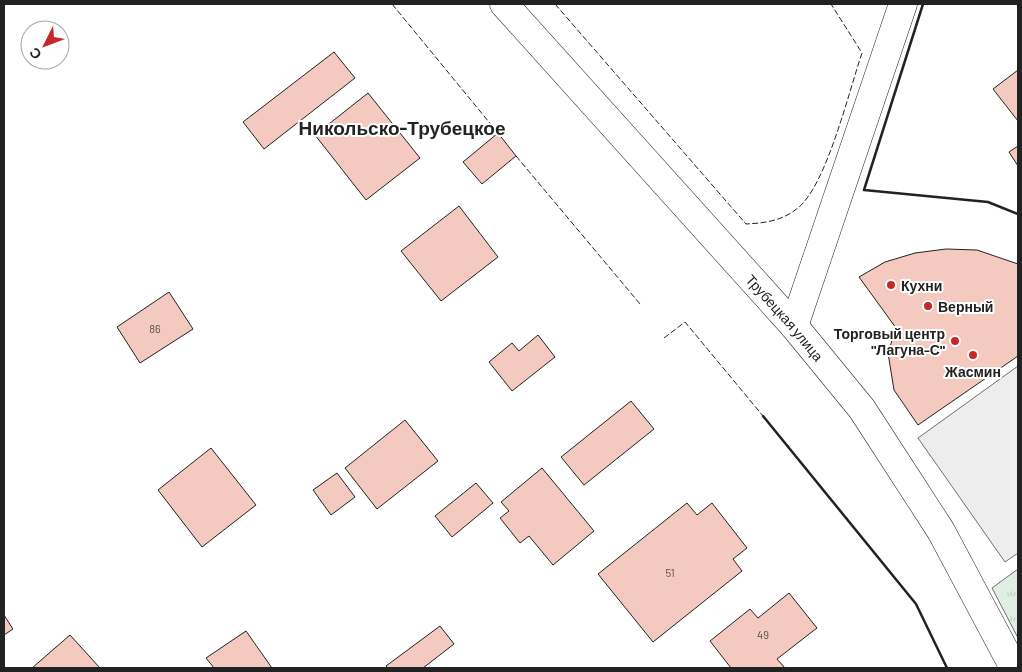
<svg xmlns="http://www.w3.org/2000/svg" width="1022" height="672" viewBox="0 0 1022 672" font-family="Barlow,sans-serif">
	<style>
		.grass { fill: url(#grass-tufts); stroke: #6f6f6f }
		.parking { fill: #ededed; stroke: #6f6f6f }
		.building { fill: #f3c9c0; stroke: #222 }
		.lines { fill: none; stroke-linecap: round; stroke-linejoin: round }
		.minor-casing { stroke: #222; stroke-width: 29 }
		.secondary-casing { stroke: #222; stroke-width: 29 }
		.minor { stroke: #fff; stroke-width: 28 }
		.secondary { stroke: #fff; stroke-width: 28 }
		.fence { stroke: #222; stroke-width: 1; stroke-dasharray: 6 2.5; stroke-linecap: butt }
		.wall { stroke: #222; stroke-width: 2.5 }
		.poi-dot { fill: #c62828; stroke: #fff; stroke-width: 2 }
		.labels { text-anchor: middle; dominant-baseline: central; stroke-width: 4; stroke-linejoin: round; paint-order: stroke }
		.number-label { font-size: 11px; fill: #564c4a }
		.poi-label { font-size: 14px; font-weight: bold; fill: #222; stroke: #fff; text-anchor: start }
		.street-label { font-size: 14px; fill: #222; stroke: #fff }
		.district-label { font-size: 19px; font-weight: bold; fill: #222; stroke: #fff }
	</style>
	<defs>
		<pattern id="grass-tufts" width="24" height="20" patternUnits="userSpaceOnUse" patternTransform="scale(1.25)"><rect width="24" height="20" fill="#e0efe3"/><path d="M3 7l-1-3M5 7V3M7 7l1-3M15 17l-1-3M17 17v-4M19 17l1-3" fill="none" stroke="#c0cdc2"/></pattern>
	</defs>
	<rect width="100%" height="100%" fill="#fff"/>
	<!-- grass -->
	<polygon class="grass" points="1018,569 1018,638 992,588"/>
	<!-- parking -->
	<polygon class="parking" points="1018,366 1018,553 1005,562 918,438"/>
	<!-- building -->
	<g class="building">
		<polygon points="334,52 355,78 264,149 243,122"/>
		<polygon points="1018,70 1018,121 993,89"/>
		<polygon points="368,93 420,158 366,200 315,135"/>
		<polygon points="498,133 516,156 482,184 463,162"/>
		<polygon points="1018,146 1018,166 1009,152"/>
		<polygon points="459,206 498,257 441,301 401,251"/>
		<polygon points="946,249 977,250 1018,264 1018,356 918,425 894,390 888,353 896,328 859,277 885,262 915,253"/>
		<polygon points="169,292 193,329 140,363 117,327"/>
		<polygon points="538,335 555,357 512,391 489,362 512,343 519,351"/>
		<polygon points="631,401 654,429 584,485 561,457"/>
		<polygon points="405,420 438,461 377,509 345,468"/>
		<polygon points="211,448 256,505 202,547 158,490"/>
		<polygon points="542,468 594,531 553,565 529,536 520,543 500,518 509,511 501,502"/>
		<polygon points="337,473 355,497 331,515 313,490"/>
		<polygon points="476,483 493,503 452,537 435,516"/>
		<polygon points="687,503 697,515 712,503 747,548 733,559 742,571 653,642 598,574"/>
		<polygon points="789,593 817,628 777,659 785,668 731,668 710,641 750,609 758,618"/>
		<polygon points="4,615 13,629 4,635"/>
		<polygon points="440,626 454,644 423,668 388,668 386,666"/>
		<polygon points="246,631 272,668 214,668 206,658"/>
		<polygon points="70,635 100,668 32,668"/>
	</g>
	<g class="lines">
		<defs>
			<polyline id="minor" points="794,326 903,4"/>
			<g id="secondary">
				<path id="s1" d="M504,4l290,322 68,83 79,122 73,137"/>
			</g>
		</defs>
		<!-- minor casing -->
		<use href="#minor" class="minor-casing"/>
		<!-- secondary casing -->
		<use href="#secondary" class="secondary-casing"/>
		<!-- minor -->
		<use href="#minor" class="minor"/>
		<!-- secondary -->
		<use href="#secondary" class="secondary"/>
		<!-- fence -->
		<g class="fence">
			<polyline points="392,4 498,133"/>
			<path d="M555,4l191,220c19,-1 37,-3 53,-17 28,-24 50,-116 63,-154l-31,-49"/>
			<polyline points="516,156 640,304"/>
			<polyline points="664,338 685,322 763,416"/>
		</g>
		<!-- wall -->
		<g class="wall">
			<polyline points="923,4 864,190 988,202 1018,214"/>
			<polyline points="763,416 916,604 947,668"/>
		</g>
	</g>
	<!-- markers -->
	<g class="poi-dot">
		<circle cx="891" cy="285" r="5"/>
		<circle cx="928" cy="306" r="5"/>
		<circle cx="955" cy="341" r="5"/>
		<circle cx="973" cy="355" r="5"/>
	</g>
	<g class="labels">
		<!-- number labels -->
		<g class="number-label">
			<text x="155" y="328">86</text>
			<text x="670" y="572">51</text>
			<text x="763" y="634">49</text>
		</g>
		<!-- poi labels -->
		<g class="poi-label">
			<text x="901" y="285">Кухни</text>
			<text x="938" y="306">Верный</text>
			<text x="945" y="333" text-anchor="end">Торговый центр<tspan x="945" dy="16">"Лагуна-С"</tspan></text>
			<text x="973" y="371" text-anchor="middle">Жасмин</text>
		</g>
		<!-- street labels -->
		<g class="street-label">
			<text stroke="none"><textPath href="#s1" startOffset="421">Трубецкая улица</textPath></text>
		</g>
		<!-- district labels -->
		<g class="district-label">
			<text x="402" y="127">Никольско-Трубецкое</text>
		</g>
	</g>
	<!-- border -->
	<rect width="1022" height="672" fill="none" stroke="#222222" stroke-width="10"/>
	<!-- north arrow -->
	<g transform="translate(45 45) rotate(228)"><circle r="24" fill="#ffffff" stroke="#a7a7a7"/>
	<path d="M0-4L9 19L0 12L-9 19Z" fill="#c62828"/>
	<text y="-8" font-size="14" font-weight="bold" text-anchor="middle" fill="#222222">С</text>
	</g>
</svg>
